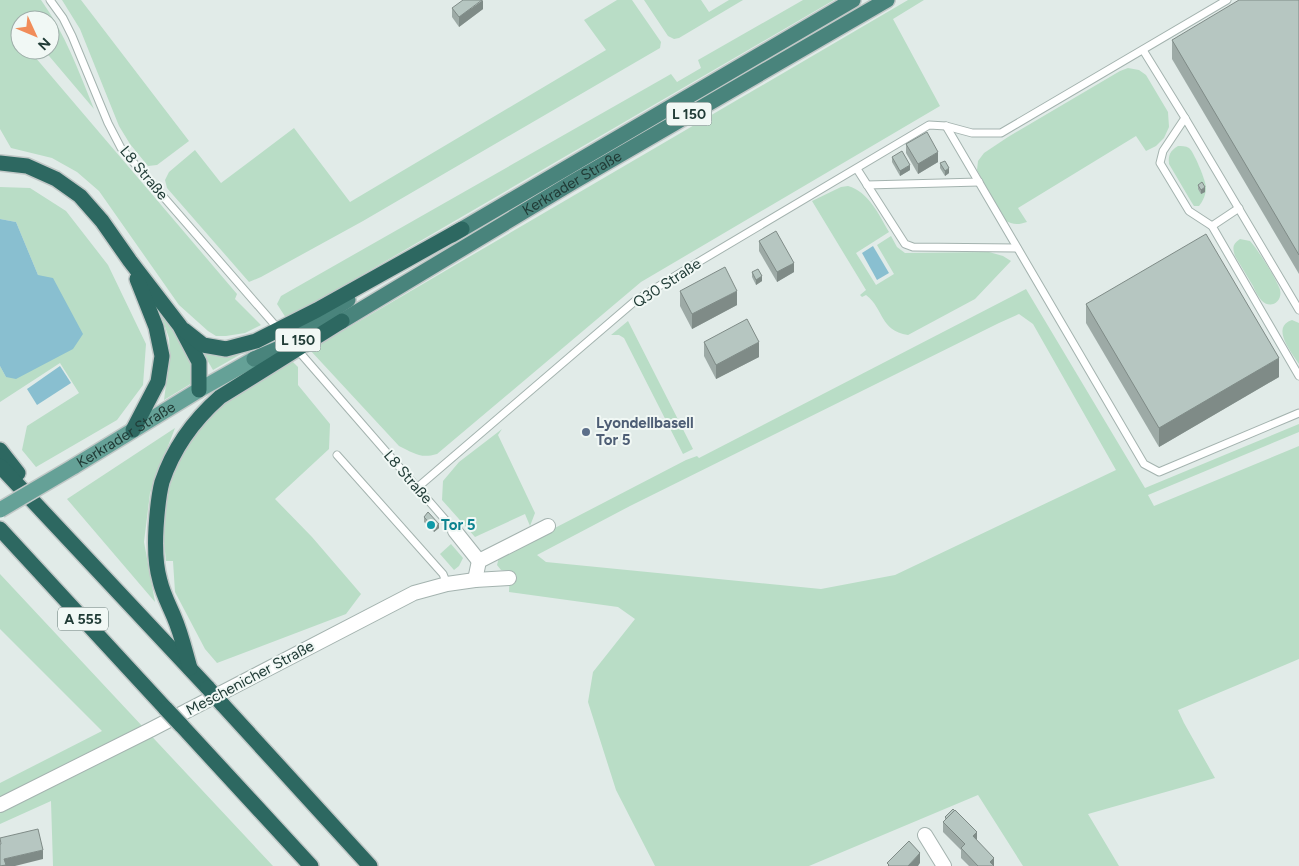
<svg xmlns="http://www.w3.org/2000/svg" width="1299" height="866" viewBox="0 0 1299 866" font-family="Figtree,sans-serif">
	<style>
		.green { fill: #b9ddc6; fill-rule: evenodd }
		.water { fill: #89bfd0 }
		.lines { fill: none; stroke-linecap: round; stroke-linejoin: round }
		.service-casing { stroke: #a4b3af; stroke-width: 9 }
		.minor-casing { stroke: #a4b3af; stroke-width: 16 }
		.primary-casing { stroke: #c1c8c7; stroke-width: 18 }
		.trunk-casing { stroke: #c1c8c7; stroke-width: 18 }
		.motorway-casing { stroke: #c1c8c7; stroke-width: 18 }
		.service { stroke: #fff; stroke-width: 7 }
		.minor { stroke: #fff; stroke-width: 14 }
		.primary { stroke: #65a197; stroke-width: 15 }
		.trunk { stroke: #49847c; stroke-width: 15 }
		.motorway { stroke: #2d6861; stroke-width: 15 }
		.primary-bridge-casing { stroke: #c1c8c7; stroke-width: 18; stroke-linecap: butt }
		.motorway-bridge-casing { stroke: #c1c8c7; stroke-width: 18; stroke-linecap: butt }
		.primary-bridge { stroke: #65a197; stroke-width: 15 }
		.motorway-bridge { stroke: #2d6861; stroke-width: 15 }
		.wall { fill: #9daaa6 }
		.shaded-wall { fill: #7f8b87 }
		.building { fill: #b6c6c1; stroke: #7f8b87 }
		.service-dot { fill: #5c6f8a; stroke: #f1f8f5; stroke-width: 2 }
		.culture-dot { fill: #0f9aa8; stroke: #f1f8f5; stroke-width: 2 }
		.labels { text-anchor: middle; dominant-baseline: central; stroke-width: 4; stroke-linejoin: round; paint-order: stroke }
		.shield { fill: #f1f8f5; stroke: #5f7470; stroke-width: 1 }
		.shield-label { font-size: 14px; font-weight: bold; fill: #213c37 }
		.street-label { font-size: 15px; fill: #213c37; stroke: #f1f8f5 }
		.service-label { font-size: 15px; font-weight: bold; fill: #4e5e75; stroke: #f1f8f5; text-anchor: start }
		.culture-label { font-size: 15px; font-weight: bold; fill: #0d838f; stroke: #f1f8f5; text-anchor: start }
	</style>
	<rect width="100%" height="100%" fill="#e1ebe8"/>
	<!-- green -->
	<g class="green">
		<path d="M0,0h41c24,33 38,72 53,109l-50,-59h6v-30h-30v6l-6,6 6,8v10h9l208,244 -2,5 26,26 -16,8 -19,3h-10l-8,-5 -29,-26 -80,-114 -22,-19 -25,-14 -41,-10 -11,-19z"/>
		<polygon points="62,0 81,0 189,141 157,165 148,166 130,144 119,126 80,29"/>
		<polygon points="617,0 632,0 661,42 660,48 363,221 261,277 249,282 167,188 165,180 169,172 195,150 221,183 294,128 350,202 606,50 584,20"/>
		<polygon points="644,0 701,0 709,12 729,0 743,0 679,38 674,39 668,36"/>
		<polygon points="803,0 834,0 300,311 286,318 277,304 281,296 671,74 677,82 701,68 698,60"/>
		<path d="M908,0h16l-31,19 47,87 -299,176 -204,172c-17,5 -23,-1 -38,-8l-89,-96z"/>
		<path d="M1128,68l11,2 7,5 22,37 1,15 -5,11 -8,8 -10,5 -10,-15 -118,72 9,14c-9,3 -14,3 -23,-2l-27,-50 1,-9 6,-8 24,-16 112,-66z"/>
		<path d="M1178,146c3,0 8,0 11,2 5,4 17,33 17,40 0,6 -3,13 -7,18h-5l-2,-3 -23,-39c-1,-9 1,-13 9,-18z"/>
		<path d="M848,186c21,6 31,29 41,46l-33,21 20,32 18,-11 -17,-29 14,-9 6,11 8,6 84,-1 14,4 8,5 -36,38 -67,36c-29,-5 -23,-25 -42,-40l-4,2 -2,-2 6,-5 -54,-89 29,-14z"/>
		<polygon points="0,187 30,188 66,211 108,265 146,344 143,385 117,420 36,467 22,450 27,426 79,393 60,363 0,402 0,366 6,377 38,275 16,222 0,219"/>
		<path d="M1240,239l10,2c9,10 23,33 29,46 6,13 -8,24 -18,13 -3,-4 -6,-9 -8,-14 -6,-10 -12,-20 -18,-30 -3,-9 -2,-12 5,-17z"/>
		<path d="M1026,289l119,199 154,-64v8l-151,63 6,11 145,-60v213l-121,51 6,13 31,55 -127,36 31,52h-96l-45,-71 -169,71h-154l-39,-76 -28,-88 5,-30 42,-53 -17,-12 -109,-15 1,-21 -9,-1 -4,-5 2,-8 187,-97 11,-4 2,2zM1019,314l14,10 83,146 -221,105 -74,14 -275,-27 -9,-7 93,-49 369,-183z"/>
		<polygon points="164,317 169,322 192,359 192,383 164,400 170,354 169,338 162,318"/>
		<path d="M1292,320l7,3v41c-7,-11 -29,-37 -7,-44z"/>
		<polygon points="628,321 693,449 683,454 624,338 619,335 611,335"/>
		<polygon points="202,351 240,352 241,354 213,370"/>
		<path d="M292,361l6,6v18l32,39 -1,25 -54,50 37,38 49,57 -15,20 -129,49 -12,-14 -30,-57 -2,-31h-7c-1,-11 -3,-23 -3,-34 -1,-40 27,-96 58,-121 22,-17 48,-31 71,-45z"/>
		<polygon points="175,428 150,493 144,542 155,602 67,499"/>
		<polygon points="502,429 498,435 535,513 530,526 525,514 475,537 442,500 443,481 459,462"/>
		<polygon points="451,544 463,558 459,566 454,570 440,554"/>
		<polygon points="0,574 273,866 53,866 51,801 0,824 0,783 102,731 0,629"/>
	</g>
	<!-- water -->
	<g class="water">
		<polygon points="0,219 16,222 38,275 53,278 83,334 73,349 16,379 6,377 0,366"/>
		<polygon points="873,246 889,273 877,280 862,253"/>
		<polygon points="60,366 71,383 37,405 27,389"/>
	</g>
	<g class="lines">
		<defs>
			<g id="service">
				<polyline points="50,0 63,18 72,36 108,123 121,148 274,324"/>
				<polyline points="1143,50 1185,118 1299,310"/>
				<polyline points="1185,118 1163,151 1160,163 1189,211 1212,226 1299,376"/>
				<polyline points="946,126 1144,464 1159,472 1299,413"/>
				<polyline points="857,169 905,244 913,247 1017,248"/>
				<polyline points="867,185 979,182"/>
				<polyline points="1212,226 1239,208"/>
				<polyline points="302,355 455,531"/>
				<polyline points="337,455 443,574 447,584"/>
				<polyline points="418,487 635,301 680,273 929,125 946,126 972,133 1001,133 1227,0"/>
			</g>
			<g id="minor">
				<polyline points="455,531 479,561"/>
				<polyline points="475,580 479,561 548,526"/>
				<polyline points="0,805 152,729 414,593 447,584 475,580 509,578"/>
				<polyline points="925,835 944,866"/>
			</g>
			<g id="primary">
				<path id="s1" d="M73,467l126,-77 55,-31"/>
			</g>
			<g id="trunk">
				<polyline points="452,235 853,0"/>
				<polyline points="298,332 348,300"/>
				<path id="s2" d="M254,359l88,-38 231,-139 314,-182"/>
			</g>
			<g id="motorway">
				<polyline points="0,163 27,166 56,179 80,196 102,221 130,261 180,326 199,362 199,390"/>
				<polyline points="184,330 203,345 226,349 256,341 317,310 462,229"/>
				<polyline points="133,430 158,382 162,356 156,327 137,279"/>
				<polyline points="0,450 18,473"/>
				<polyline points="0,466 208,688"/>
				<polyline points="0,529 166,709"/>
				<path d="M190,668c-5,-17 -9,-35 -16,-51 -5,-12 -11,-23 -14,-36 -5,-17 -5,-36 -4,-53 1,-15 2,-31 6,-46 11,-33 32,-62 58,-85l122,-76"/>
				<polyline points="222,704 370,866"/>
				<polyline points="181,725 311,866"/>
			</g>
		</defs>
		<!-- service casing -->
		<use href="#service" class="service-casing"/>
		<!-- minor casing -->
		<use href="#minor" class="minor-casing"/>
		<!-- primary casing -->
		<use href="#primary" class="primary-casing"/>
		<!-- trunk casing -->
		<use href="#trunk" class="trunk-casing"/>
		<!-- motorway casing -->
		<use href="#motorway" class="motorway-casing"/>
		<!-- service -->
		<use href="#service" class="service"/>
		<!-- minor -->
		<use href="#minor" class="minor"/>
		<!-- primary -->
		<use href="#primary" class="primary"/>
		<!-- trunk -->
		<use href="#trunk" class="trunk"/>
		<!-- motorway -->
		<use href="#motorway" class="motorway"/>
		<defs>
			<polyline id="primary-bridge" points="0,510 73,467"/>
			<g id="motorway-bridge">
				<polyline points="208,688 222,704"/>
				<polyline points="166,709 181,725"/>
			</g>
		</defs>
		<!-- primary-bridge casing -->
		<use href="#primary-bridge" class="primary-bridge-casing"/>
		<!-- motorway-bridge casing -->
		<use href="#motorway-bridge" class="motorway-bridge-casing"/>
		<!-- primary-bridge -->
		<use href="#primary-bridge" class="primary-bridge"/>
		<!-- motorway-bridge -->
		<use href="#motorway-bridge" class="motorway-bridge"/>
	</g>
	<!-- wall -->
	<g class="wall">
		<polygon points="1299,0 1299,274 1172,59 1172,40"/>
		<polygon points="452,8 483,9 459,27 452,17"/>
		<polygon points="906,144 938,162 918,174 906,153"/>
		<polygon points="892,157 910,170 900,176 892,162"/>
		<polygon points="940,163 949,173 945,176 940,168"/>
		<polygon points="1198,185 1205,192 1201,194 1198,189"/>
		<polygon points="759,241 794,272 777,282 759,251"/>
		<polygon points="752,272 762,281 756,285 752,277"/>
		<polygon points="680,291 737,305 692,329 680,306"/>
		<polygon points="1086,304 1279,377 1159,447 1086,323"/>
		<polygon points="704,342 759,357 716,379 704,356"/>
		<polygon points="424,517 439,528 434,532 424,522"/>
		<polygon points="945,817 977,841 994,866 969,866 961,858 961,850 943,832 943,822 945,820"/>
	</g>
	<!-- shaded-wall -->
	<g class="shaded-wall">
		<polygon points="483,0 483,9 459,27 459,17"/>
		<polygon points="938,152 938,162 918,174 918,164"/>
		<polygon points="910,165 910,170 900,176 900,171"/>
		<polygon points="949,168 949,173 945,176 945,171"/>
		<polygon points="1205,187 1205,192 1201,194 1201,190"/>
		<polygon points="794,263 794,272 777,282 777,272"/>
		<polygon points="762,276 762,281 756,285 756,280"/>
		<polygon points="737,291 737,305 692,329 692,314"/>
		<polygon points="759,342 759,357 716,379 716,365"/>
		<polygon points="1279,358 1279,377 1159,447 1159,428"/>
		<polygon points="439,524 439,528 434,532 434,528"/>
		<polygon points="977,832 977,842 973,836"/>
		<polygon points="43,850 43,859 15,866 0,866 4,859"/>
		<polygon points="920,853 920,863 918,866 908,866"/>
		<polygon points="994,858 994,866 990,866 990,862"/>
	</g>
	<!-- building -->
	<g class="building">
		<polygon points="463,0 482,0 459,17 452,8"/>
		<polygon points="1239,0 1299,0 1299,255 1172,40"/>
		<polygon points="927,132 938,152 918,164 906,144"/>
		<polygon points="902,151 910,165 900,171 892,157"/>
		<polygon points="945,161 949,168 945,171 940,163"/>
		<polygon points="1202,182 1205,187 1201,190 1198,185"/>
		<polygon points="776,231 794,263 777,272 759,241"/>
		<polygon points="1206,234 1279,358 1159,428 1086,304"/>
		<polygon points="725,267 737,291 692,314 680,291"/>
		<polygon points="758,269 762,276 756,280 752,272"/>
		<polygon points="747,319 759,342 716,365 704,342"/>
		<polygon points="428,512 439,524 434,528 424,517"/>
		<polygon points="953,809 955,811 947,819 945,817"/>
		<polygon points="955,810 977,832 973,836 994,858 990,862 994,866 978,866 961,848 965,844 943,822"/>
		<polygon points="38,829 43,850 4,859 6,865 0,866 0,844 1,844 0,838"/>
		<polygon points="909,841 920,853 908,866 888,866 889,865 887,863"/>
	</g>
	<!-- markers -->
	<circle class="service-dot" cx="586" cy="432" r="5"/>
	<circle class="culture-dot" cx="431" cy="525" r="5"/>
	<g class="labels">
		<!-- shield labels -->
		<g class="shield">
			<rect x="666.5" y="102.5" width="45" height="23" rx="4"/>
			<rect x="275.5" y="328.5" width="45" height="23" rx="4"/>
			<rect x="58" y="607.5" width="50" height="23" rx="4"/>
		</g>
		<g class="shield-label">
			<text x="689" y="114">L 150</text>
			<text x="298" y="340">L 150</text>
			<text x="83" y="619">A 555</text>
		</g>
		<!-- street labels -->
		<g class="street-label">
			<text transform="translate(144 173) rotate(50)">L8 Straße</text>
			<text stroke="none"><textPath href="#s2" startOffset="364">Kerkrader Straße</textPath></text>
			<text transform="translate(667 283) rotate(-33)">Q30 Straße</text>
			<text stroke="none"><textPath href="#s1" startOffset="62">Kerkrader Straße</textPath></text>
			<text transform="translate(408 477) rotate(49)">L8 Straße</text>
			<text transform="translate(250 678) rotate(-28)">Meschenicher Straße</text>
		</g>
		<!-- service labels -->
		<g class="service-label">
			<text x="596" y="423">Lyondellbasell<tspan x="596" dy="17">Tor 5</tspan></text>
		</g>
		<!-- culture labels -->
		<g class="culture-label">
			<text x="441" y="525">Tor 5</text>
		</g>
	</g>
	<!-- north arrow -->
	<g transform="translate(35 35) rotate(134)"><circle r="24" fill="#f1f8f5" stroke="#9eada9"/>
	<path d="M0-4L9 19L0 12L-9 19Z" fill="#f18c59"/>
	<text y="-8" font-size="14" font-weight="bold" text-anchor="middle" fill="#213c37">N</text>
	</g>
</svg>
